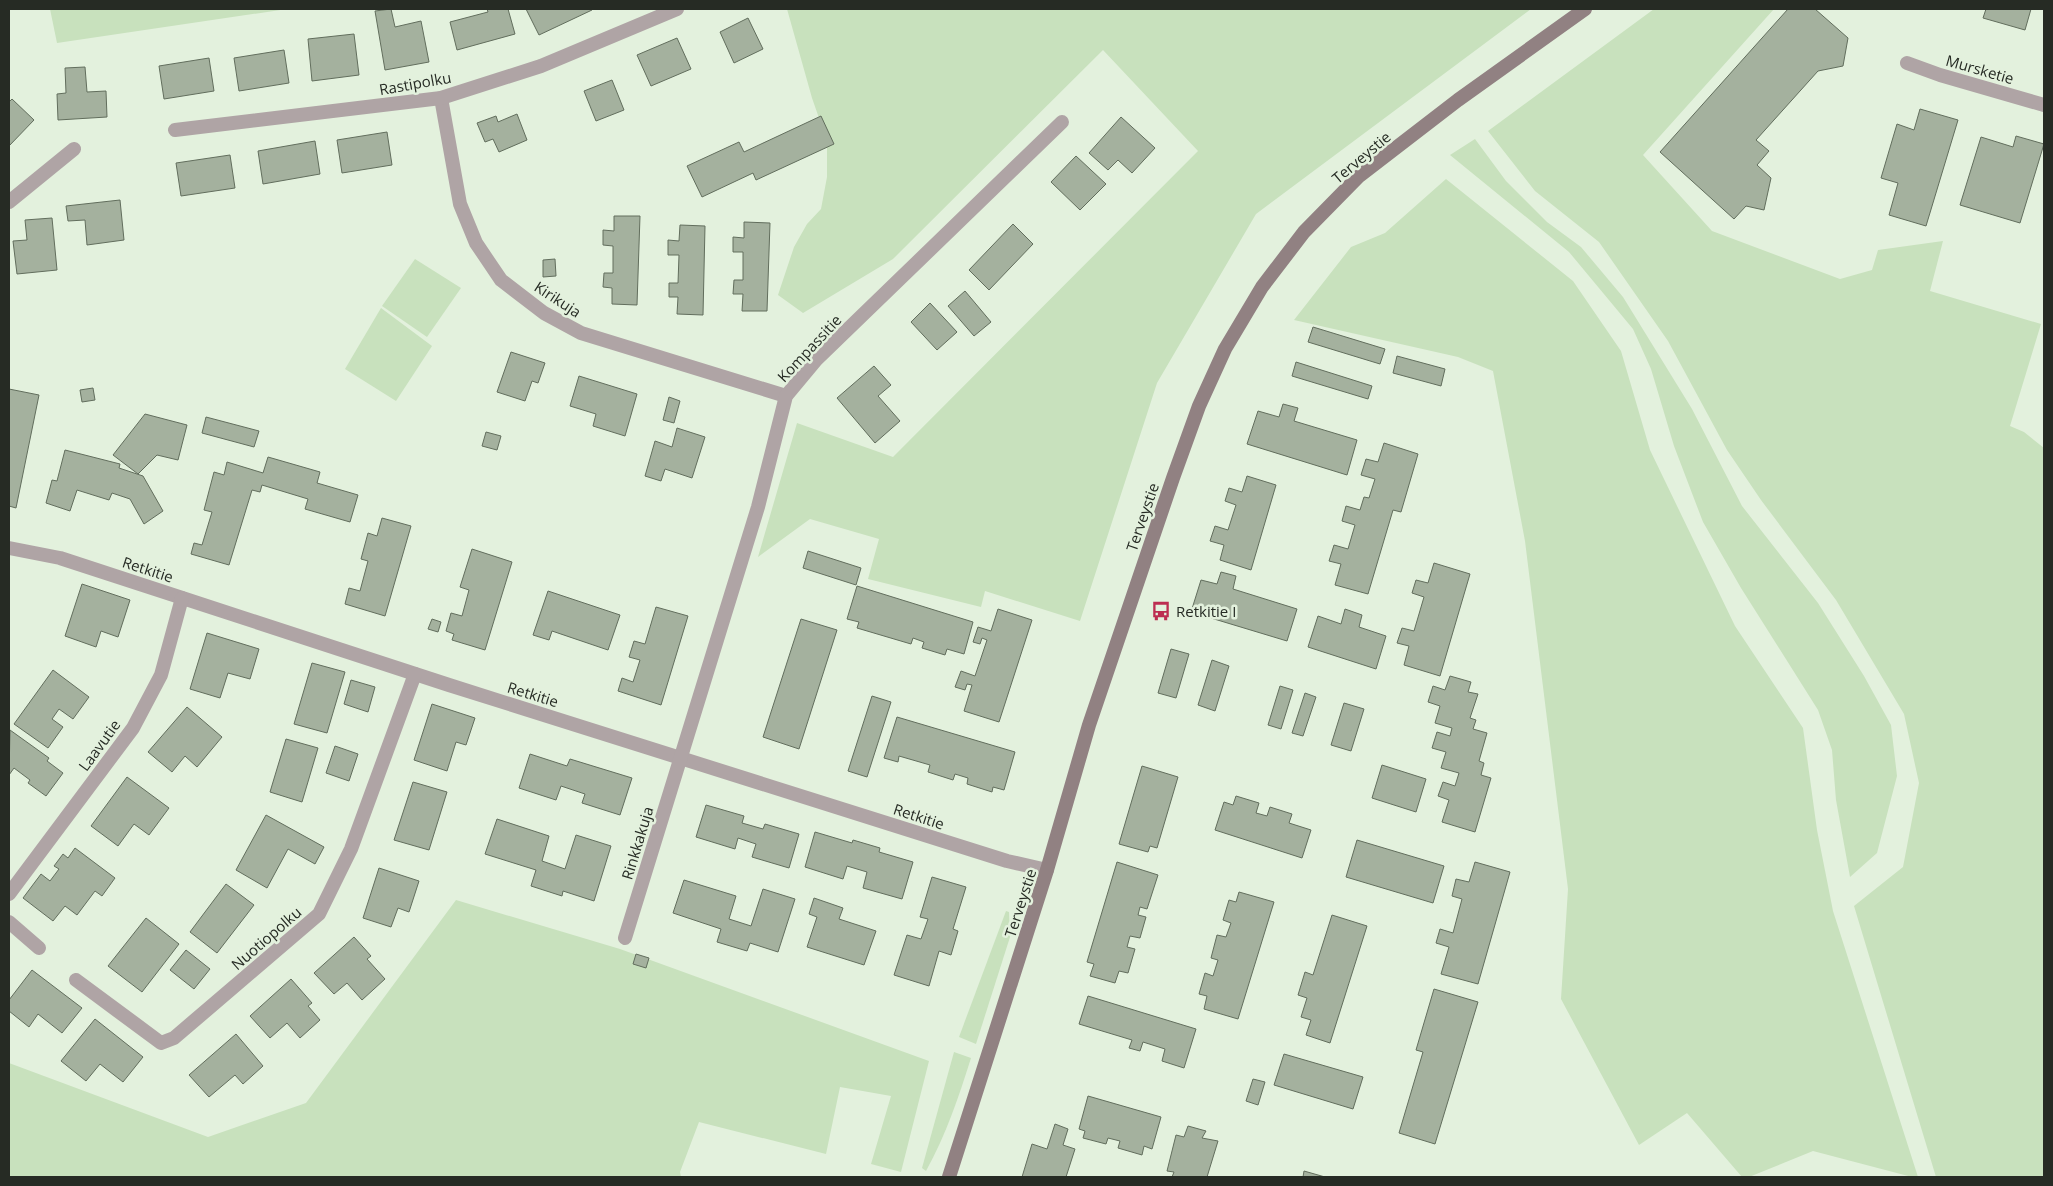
<svg xmlns="http://www.w3.org/2000/svg" width="2053" height="1186" viewBox="0 0 2053 1186" font-family="'Open Sans',sans-serif">
	<style>
		.green { fill: #c8e1bd }
		.building { fill: #a4b19e; stroke: #626e5d }
		.lines { fill: none; stroke-linecap: round; stroke-linejoin: round }
		.minor { stroke: #afa4a5; stroke-width: 14 }
		.secondary { stroke: #918182; stroke-width: 14 }
		.labels { text-anchor: middle; dominant-baseline: central; stroke-width: 5; stroke-linejoin: round; paint-order: stroke }
		.street-label { font-size: 15px; fill: #262b24; stroke: #e3f1dd }
		.poi-label { font-size: 15px; fill: #262b24; stroke: #e3f1dd; text-anchor: start }
	</style>
	<rect width="100%" height="100%" fill="#e3f1dd"/>
	<!-- green -->
	<g class="green">
		<polygon points="50,9 287,9 57,43"/>
		<polygon points="787,9 1531,9 1256,214 1157,383 1080,621 985,591 981,607 868,579 879,539 810,519 758,557 797,423 893,457 1198,151 1103,50 893,259 803,313 778,295 794,247 807,224 821,209 827,177 827,141 812,98"/>
		<polygon points="1654,9 1774,9 1643,155 1712,231 1840,279 1872,270 1878,250 1943,241 1930,291 2041,324 2010,426 2024,432 2044,448 2044,1177 1936,1177 1854,906 1903,867 1919,783 1904,714 1836,600 1761,500 1727,450 1668,341 1599,242 1535,191 1488,131"/>
		<polygon points="1475,139 1506,181 1547,222 1581,247 1623,297 1692,409 1742,506 1818,603 1864,676 1891,725 1897,776 1877,853 1850,877 1836,800 1832,750 1818,710 1741,588 1703,522 1674,446 1651,369 1633,329 1569,252 1450,155"/>
		<polygon points="1446,179 1573,281 1621,351 1650,450 1735,626 1803,728 1817,830 1833,911 1918,1177 1912,1177 1813,1151 1749,1177 1742,1177 1687,1113 1639,1145 1561,999 1568,889 1525,541 1493,371 1458,357 1294,320 1351,247 1385,233"/>
		<polygon points="415,259 461,288 427,337 382,306"/>
		<polygon points="381,308 432,346 396,401 345,369"/>
		<polygon points="456,900 620,949 929,1061 901,1172 871,1164 891,1096 840,1087 826,1154 699,1122 680,1172 681,1177 9,1177 9,1063 208,1137 306,1103"/>
		<polygon points="1006,911 1009,912 1010,937 976,1044 959,1037"/>
		<path d="M954,1052l17,6c-12,38 -25,77 -45,113l-4,-3z"/>
	</g>
	<!-- building -->
	<g class="building">
		<polygon points="391,9 395,27 421,21 429,62 385,70 375,11"/>
		<polygon points="487,9 508,9 515,34 457,50 450,22 488,12"/>
		<polygon points="526,9 591,9 592,10 539,35"/>
		<polygon points="1788,9 1815,9 1848,38 1843,66 1818,71 1756,140 1769,151 1757,165 1771,178 1764,210 1746,206 1734,219 1660,152"/>
		<polygon points="1986,9 2031,9 2025,30 1983,18"/>
		<polygon points="748,18 763,49 734,63 720,32"/>
		<polygon points="354,34 359,75 312,81 308,39"/>
		<polygon points="677,38 691,69 651,86 637,55"/>
		<polygon points="284,50 289,83 239,91 234,58"/>
		<polygon points="209,58 214,91 164,99 159,66"/>
		<polygon points="85,67 87,92 106,91 107,117 58,120 57,94 66,93 65,68"/>
		<polygon points="612,80 624,110 596,121 584,91"/>
		<polygon points="12,99 34,120 9,146 9,102"/>
		<polygon points="1920,109 1958,120 1926,226 1889,215 1898,183 1881,178 1897,124 1914,130"/>
		<polygon points="517,114 527,140 499,152 493,139 485,142 477,123 496,116 498,122"/>
		<polygon points="821,116 834,144 756,180 753,173 702,197 687,166 739,142 744,152"/>
		<polygon points="1121,117 1155,148 1132,173 1118,160 1108,170 1089,153"/>
		<polygon points="387,132 392,165 342,173 337,140"/>
		<polygon points="2016,136 2044,144 2020,223 1960,205 1981,137 2013,147"/>
		<polygon points="315,141 320,174 263,184 258,151"/>
		<polygon points="230,155 235,188 181,196 176,163"/>
		<polygon points="1076,156 1106,184 1080,210 1051,182"/>
		<polygon points="120,200 124,240 87,245 85,220 68,221 66,206"/>
		<polygon points="614,216 640,216 637,305 612,304 612,288 603,287 604,273 613,273 613,246 603,245 603,230 614,231"/>
		<polygon points="52,218 57,270 17,274 13,241 27,240 25,220"/>
		<polygon points="744,222 770,223 767,311 742,311 743,294 733,294 734,280 743,280 743,252 733,252 733,237 744,238"/>
		<polygon points="1013,224 1033,244 989,290 969,270"/>
		<polygon points="680,225 705,226 703,315 677,314 678,297 669,297 669,283 678,283 679,255 668,255 668,240 679,241"/>
		<polygon points="555,259 556,276 543,277 543,260"/>
		<polygon points="965,291 991,322 974,336 948,306"/>
		<polygon points="930,303 957,332 937,350 911,322"/>
		<polygon points="1313,327 1385,349 1380,364 1308,342"/>
		<polygon points="511,352 545,363 538,383 532,381 525,401 497,392"/>
		<polygon points="1397,356 1445,369 1441,386 1393,373"/>
		<polygon points="1296,362 1372,386 1368,399 1292,376"/>
		<polygon points="874,366 891,385 878,396 900,421 875,443 837,398"/>
		<polygon points="579,376 637,394 625,436 593,426 596,414 570,406"/>
		<polygon points="93,388 95,400 82,402 80,390"/>
		<polygon points="9,389 39,395 16,508 9,506"/>
		<polygon points="669,397 680,401 674,423 663,420"/>
		<polygon points="1283,404 1298,408 1294,421 1357,440 1347,475 1247,444 1258,411 1279,417"/>
		<polygon points="145,414 187,425 178,460 157,455 138,474 113,455"/>
		<polygon points="206,417 259,431 254,447 202,433"/>
		<polygon points="677,428 705,437 692,478 665,469 661,481 645,476 655,441 672,447"/>
		<polygon points="486,432 501,436 497,450 482,446"/>
		<polygon points="1384,443 1418,454 1401,512 1393,510 1368,594 1335,585 1341,564 1329,561 1334,545 1348,549 1355,525 1342,521 1346,506 1360,510 1364,497 1369,498 1375,479 1361,475 1366,459 1378,462"/>
		<polygon points="65,450 120,464 119,468 143,476 163,511 144,524 130,499 112,493 109,500 77,490 70,511 46,503 52,480 57,481"/>
		<polygon points="268,457 320,472 317,483 358,495 350,522 305,509 308,499 262,485 260,492 252,490 229,565 191,554 194,543 202,545 212,512 204,510 214,472 224,475 227,462 263,473"/>
		<polygon points="1247,476 1276,485 1251,570 1220,560 1224,545 1210,541 1215,526 1228,530 1236,505 1225,501 1229,488 1242,492"/>
		<polygon points="382,518 411,526 385,616 345,604 349,588 360,591 368,561 361,559 368,533 377,536"/>
		<polygon points="472,549 512,562 485,650 452,640 454,634 446,631 451,613 462,616 469,590 460,587"/>
		<polygon points="808,551 861,568 856,585 803,568"/>
		<polygon points="1434,563 1470,574 1440,676 1404,665 1409,646 1397,643 1402,628 1414,631 1424,597 1412,593 1416,580 1428,583"/>
		<polygon points="1221,572 1236,576 1233,589 1297,609 1287,641 1191,612 1201,580 1217,584"/>
		<polygon points="82,584 130,600 118,637 101,631 96,647 65,636"/>
		<polygon points="857,586 973,622 964,654 947,649 945,655 922,648 924,642 913,638 911,644 857,628 859,622 847,619"/>
		<polygon points="548,591 620,615 608,650 552,631 549,640 533,635"/>
		<polygon points="656,607 688,616 661,705 618,691 622,678 633,682 640,660 629,657 634,641 645,644"/>
		<polygon points="998,609 1032,620 999,722 964,711 972,685 967,684 965,690 955,687 961,671 975,676 987,640 982,638 980,644 973,642 978,627 991,631"/>
		<polygon points="1345,609 1362,615 1359,627 1386,636 1376,669 1308,647 1318,616 1341,624"/>
		<polygon points="432,619 441,622 438,632 428,629"/>
		<polygon points="801,619 837,630 799,749 763,737"/>
		<polygon points="207,633 259,649 250,679 228,673 220,698 190,689"/>
		<polygon points="1171,649 1189,654 1176,698 1158,693"/>
		<polygon points="1212,660 1229,666 1215,711 1198,705"/>
		<polygon points="312,663 345,672 327,733 294,724"/>
		<polygon points="53,670 89,697 73,719 59,709 52,719 63,727 48,748 14,724"/>
		<polygon points="1450,676 1471,682 1468,692 1478,694 1470,718 1476,720 1473,729 1487,733 1479,761 1484,763 1481,775 1491,778 1475,832 1442,822 1449,800 1438,796 1443,782 1455,786 1459,773 1441,768 1446,752 1432,748 1437,732 1450,736 1452,728 1435,723 1440,706 1428,702 1433,686 1445,690"/>
		<polygon points="351,680 375,687 368,712 344,704"/>
		<polygon points="1280,686 1293,690 1281,729 1268,725"/>
		<polygon points="1305,693 1316,697 1303,736 1292,733"/>
		<polygon points="872,696 891,702 867,777 848,771"/>
		<polygon points="1344,703 1364,709 1351,751 1331,745"/>
		<polygon points="432,704 475,718 466,745 456,742 447,771 414,760"/>
		<polygon points="187,707 222,737 197,767 185,756 172,772 148,752"/>
		<polygon points="897,717 1015,752 1004,790 993,787 992,792 967,784 968,778 955,774 953,780 928,772 930,765 899,756 898,762 884,758"/>
		<polygon points="10,730 49,758 47,761 63,773 46,796 28,783 30,780 14,768 9,775"/>
		<polygon points="286,739 318,748 302,802 270,792"/>
		<polygon points="335,746 358,754 349,781 326,773"/>
		<polygon points="530,754 567,766 570,759 632,778 620,815 582,803 585,794 561,786 556,800 519,788"/>
		<polygon points="1382,765 1426,779 1416,812 1372,798"/>
		<polygon points="1142,766 1178,777 1157,848 1150,846 1148,852 1119,844"/>
		<polygon points="127,777 169,808 149,835 134,824 118,846 91,826"/>
		<polygon points="413,782 447,792 429,850 394,840"/>
		<polygon points="1236,796 1259,803 1256,813 1267,816 1270,807 1292,814 1289,823 1311,830 1302,858 1215,830 1224,802 1233,805"/>
		<polygon points="706,805 744,816 742,823 763,829 765,824 799,834 789,868 752,857 756,844 738,838 735,849 696,837"/>
		<polygon points="266,815 324,847 315,864 288,849 267,888 236,870"/>
		<polygon points="497,819 549,836 542,861 565,869 576,835 611,846 594,901 563,891 562,896 531,886 536,870 485,854"/>
		<polygon points="815,832 852,843 853,840 880,848 879,852 913,862 902,899 863,888 867,872 847,866 843,879 805,867"/>
		<polygon points="1357,840 1444,866 1433,903 1346,877"/>
		<polygon points="75,848 115,878 102,896 95,891 77,915 65,906 53,921 23,898 41,874 50,881 59,869 54,866 63,854 68,858"/>
		<polygon points="1117,862 1158,875 1147,909 1140,907 1138,915 1146,917 1140,938 1130,936 1127,947 1135,949 1128,973 1119,971 1115,983 1090,976 1094,964 1087,962"/>
		<polygon points="1475,862 1510,872 1478,984 1441,974 1449,947 1436,943 1440,929 1453,933 1462,899 1452,896 1456,879 1469,882"/>
		<polygon points="379,868 419,881 409,912 398,908 391,927 363,918"/>
		<polygon points="932,877 966,887 953,929 958,931 951,955 939,951 929,986 894,975 907,935 921,939 928,919 920,917"/>
		<polygon points="684,880 736,896 729,919 751,926 763,889 795,899 778,952 750,943 747,951 717,942 721,929 673,913"/>
		<polygon points="226,884 254,905 217,953 190,932"/>
		<polygon points="1239,892 1274,902 1238,1019 1204,1009 1207,996 1199,994 1205,973 1213,976 1218,960 1211,958 1217,935 1226,937 1231,923 1223,920 1229,900 1236,902"/>
		<polygon points="814,898 843,908 839,919 876,931 864,965 807,947 817,917 809,914"/>
		<polygon points="1332,915 1367,926 1330,1043 1306,1035 1311,1020 1301,1017 1307,998 1298,995 1305,972 1313,975"/>
		<polygon points="146,918 179,944 142,992 108,966"/>
		<polygon points="354,937 371,956 367,959 385,979 362,1000 347,983 334,994 314,973"/>
		<polygon points="186,950 210,969 194,989 170,970"/>
		<polygon points="636,954 649,958 646,968 633,964"/>
		<polygon points="32,970 82,1008 62,1033 38,1014 29,1027 9,1011 9,1000"/>
		<polygon points="291,979 312,1003 308,1006 320,1020 300,1038 287,1023 270,1038 250,1016"/>
		<polygon points="1434,989 1478,1002 1435,1144 1399,1133 1423,1052 1416,1050"/>
		<polygon points="1088,996 1196,1029 1184,1068 1162,1061 1165,1049 1143,1042 1140,1051 1129,1048 1132,1040 1079,1024"/>
		<polygon points="95,1019 143,1057 123,1082 100,1064 86,1081 61,1061"/>
		<polygon points="236,1034 263,1066 243,1084 235,1075 209,1097 189,1075"/>
		<polygon points="1284,1054 1363,1077 1353,1109 1274,1085"/>
		<polygon points="1253,1079 1265,1082 1258,1105 1246,1101"/>
		<polygon points="1088,1096 1161,1117 1152,1149 1144,1146 1142,1155 1118,1148 1120,1141 1108,1138 1106,1144 1083,1138 1085,1131 1079,1129"/>
		<polygon points="1055,1124 1068,1129 1063,1145 1075,1149 1066,1177 1022,1177 1032,1144 1047,1149"/>
		<polygon points="1188,1126 1206,1131 1202,1138 1218,1141 1207,1177 1172,1177 1174,1172 1167,1171 1176,1135 1184,1137"/>
		<polygon points="1304,1171 1325,1177 1303,1177"/>
	</g>
	<g class="lines">
		<!-- minor -->
		<g class="minor">
			<polyline points="1907,63 1940,75 2044,105"/>
			<polyline points="441,98 460,204 476,243 501,280 544,313 581,333 786,396"/>
			<polyline points="175,130 441,98 541,66 677,9"/>
			<polyline points="9,202 74,149"/>
			<polyline points="9,548 60,558 449,685 1007,861 1047,870"/>
			<polyline points="9,894 133,728 161,675 182,598"/>
			<polyline points="9,922 39,948"/>
			<polyline points="625,938 758,507 786,396 816,360 1062,122"/>
			<polyline points="76,980 161,1043 174,1038 319,914 351,849 415,674"/>
		</g>
		<!-- secondary -->
		<polyline class="secondary" points="949,1177 1047,870 1089,725 1173,478 1199,406 1225,349 1262,287 1304,232 1358,177 1458,100 1585,9"/>
	</g>
	<!-- icons -->
	<defs>
		<symbol id="bus-bare" viewBox="-9 -9 18 18"><path d="M-5-6H5V4H4V6H2V4H-2V6H-4V4H-5ZM-3.5-4V0h7V-4ZM-3.5 1.2v1.5H-2V1.2ZM2 1.2v1.5H3.5V1.2Z" fill="#bd2d51" stroke="#e3f1dd" stroke-width="2.5" paint-order="stroke"/></symbol>
	</defs>
	<g fill-rule="evenodd">
		<use href="#bus-bare" x="1147" y="597" width="28" height="28"/>
	</g>
	<g class="labels">
		<!-- street labels -->
		<g class="street-label">
			<text transform="translate(1980 69) rotate(16)">Mursketie</text>
			<text transform="translate(415 83) rotate(-10)">Rastipolku</text>
			<text transform="translate(1361 157) rotate(-40)">Terveystie</text>
			<text transform="translate(558 299) rotate(33)">Kirikuja</text>
			<text transform="translate(809 348) rotate(-47)">Kompassitie</text>
			<text transform="translate(1142 517) rotate(-71)">Terveystie</text>
			<text transform="translate(148 569) rotate(18)">Retkitie</text>
			<text transform="translate(533 694) rotate(17)">Retkitie</text>
			<text transform="translate(99 745) rotate(-54)">Laavutie</text>
			<text transform="translate(919 816) rotate(18)">Retkitie</text>
			<text transform="translate(637 843) rotate(-73)">Rinkkakuja</text>
			<text transform="translate(1020 903) rotate(-72)">Terveystie</text>
			<text transform="translate(266 938) rotate(-41)">Nuotiopolku</text>
		</g>
		<!-- poi labels -->
		<g class="poi-label">
			<text x="1176" y="611">Retkitie I</text>
		</g>
	</g>
	<!-- border -->
	<rect width="2053" height="1186" fill="none" stroke="#262b24" stroke-width="20"/>
</svg>
